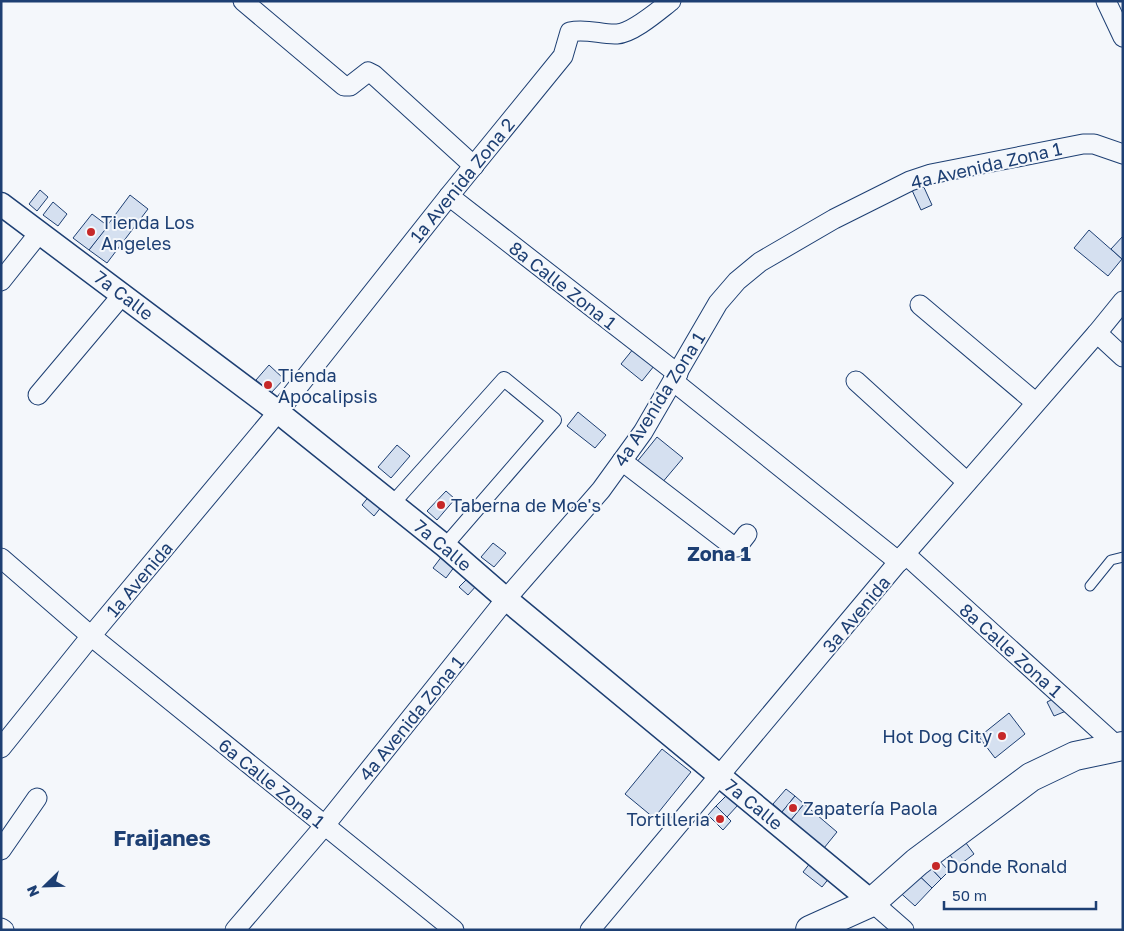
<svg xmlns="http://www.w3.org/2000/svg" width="1124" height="931" viewBox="0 0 1124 931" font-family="'Golos Text',sans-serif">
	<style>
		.building { fill: #d5e0f0; stroke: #1d3f73 }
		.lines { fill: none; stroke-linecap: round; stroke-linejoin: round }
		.service-casing { stroke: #1d3f73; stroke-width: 11 }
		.pedestrian-casing { stroke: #1d3f73; stroke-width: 16 }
		.minor-casing { stroke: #1d3f73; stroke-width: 21 }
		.tertiary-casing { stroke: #1d3f73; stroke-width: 25 }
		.primary-casing { stroke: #1d3f73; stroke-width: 30 }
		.service { stroke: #f4f7fb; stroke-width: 9 }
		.pedestrian { stroke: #f4f7fb; stroke-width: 14 }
		.minor { stroke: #f4f7fb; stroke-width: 19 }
		.tertiary { stroke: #f4f7fb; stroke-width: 22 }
		.primary { stroke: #f4f7fb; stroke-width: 28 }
		.poi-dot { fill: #c62828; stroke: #f4f7fb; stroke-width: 2 }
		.labels { text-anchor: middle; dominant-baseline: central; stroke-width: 4; stroke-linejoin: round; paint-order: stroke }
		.street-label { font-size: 18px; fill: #1d3f73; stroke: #f4f7fb }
		.poi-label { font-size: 18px; fill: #1d3f73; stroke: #f4f7fb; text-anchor: start }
		.quarter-label { font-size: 20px; font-weight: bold; fill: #1d3f73; stroke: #f4f7fb }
		.district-label { font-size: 22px; font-weight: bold; fill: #1d3f73; stroke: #f4f7fb }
	</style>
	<rect width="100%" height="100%" fill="#f4f7fb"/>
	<!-- building -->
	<g class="building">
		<polygon points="922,183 932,205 921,210 911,188"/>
		<polygon points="40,190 48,197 37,211 29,204"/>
		<polygon points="130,195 148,209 107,263 89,250"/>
		<polygon points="53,202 67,214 58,226 43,215"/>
		<polygon points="92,214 108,226 89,250 73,238"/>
		<polygon points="1089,230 1122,259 1108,276 1074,248"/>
		<polygon points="1123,236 1123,258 1122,259 1111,249"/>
		<polygon points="638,343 658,361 642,381 621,364"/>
		<polygon points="269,365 284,379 271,393 256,380"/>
		<polygon points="578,412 606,435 595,448 567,426"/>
		<polygon points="657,437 683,458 661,484 636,463"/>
		<polygon points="397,445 410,456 391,478 378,467"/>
		<polygon points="446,491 455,499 437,520 427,511"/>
		<polygon points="370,495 382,506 374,516 362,505"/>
		<polygon points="493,543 506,553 494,567 481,557"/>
		<polygon points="442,556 455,566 446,578 433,568"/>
		<polygon points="468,578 477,585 468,595 459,587"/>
		<polygon points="1059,696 1066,711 1054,716 1047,702"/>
		<polygon points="1009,713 1025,734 995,758 979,737"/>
		<polygon points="662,749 691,772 654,818 625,794"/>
		<polygon points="786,789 795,796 782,812 773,804"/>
		<polygon points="727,795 738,805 727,817 716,806"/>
		<polygon points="795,796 804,804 791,820 782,812"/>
		<polygon points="804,804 837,832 824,848 791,820"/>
		<polygon points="716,806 731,821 723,830 708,815"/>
		<polygon points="958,832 974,854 958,866 942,844"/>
		<polygon points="932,853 949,871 941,879 923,860"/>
		<polygon points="923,860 941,879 932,888 913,870"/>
		<polygon points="811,862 830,877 822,887 803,872"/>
		<polygon points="913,870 932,888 915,906 895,888"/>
	</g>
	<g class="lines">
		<defs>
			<polyline id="service" points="1090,586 1111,560 1123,557"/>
			<polyline id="pedestrian" points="393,503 504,379 554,420 445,546"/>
			<g id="minor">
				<polyline points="243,1 344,86 350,86 368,72 374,75 474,166"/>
				<polyline points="1106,1 1123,37"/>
				<polyline points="449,196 678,374"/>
				<polyline points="1,281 40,232"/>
				<polyline points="920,305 1035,402"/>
				<polyline points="1097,333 1123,357"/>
				<polyline points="673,381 899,562"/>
				<polyline points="856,381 967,482"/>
				<polyline points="38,395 123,294"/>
				<polyline points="622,461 734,547 737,547 747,534"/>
				<polyline points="905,554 1117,746"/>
				<polyline points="1,558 91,636 454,930"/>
				<path d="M1,748l90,-112 187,-224 171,-216 114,-140 7,-24c16,-4 32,3 47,2 16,-1 41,-23 54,-33"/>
				<polyline points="1,850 37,798"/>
				<polyline points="872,902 904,930"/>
				<polyline points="1,928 4,930"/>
				<polyline points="235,930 325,825 506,599 601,490 643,432 718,303 737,281 760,262 834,219 910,181 931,174 1083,144 1094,144 1123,154"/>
				<polyline points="590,930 905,554 1097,333 1123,301"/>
			</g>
			<polyline id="tertiary" points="1,204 278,412 445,546 506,599 872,902"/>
			<polyline id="primary" points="810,930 872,902 917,862 1031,777 1075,756 1123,746"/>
		</defs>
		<!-- service casing -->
		<use href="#service" class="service-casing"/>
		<!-- pedestrian casing -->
		<use href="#pedestrian" class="pedestrian-casing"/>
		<!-- minor casing -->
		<use href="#minor" class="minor-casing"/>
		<!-- tertiary casing -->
		<use href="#tertiary" class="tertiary-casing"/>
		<!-- primary casing -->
		<use href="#primary" class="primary-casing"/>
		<!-- service -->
		<use href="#service" class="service"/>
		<!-- pedestrian -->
		<use href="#pedestrian" class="pedestrian"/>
		<!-- minor -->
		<use href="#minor" class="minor"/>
		<!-- tertiary -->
		<use href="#tertiary" class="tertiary"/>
		<!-- primary -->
		<use href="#primary" class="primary"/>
	</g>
	<!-- markers -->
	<g class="poi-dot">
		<circle cx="91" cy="232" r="5"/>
		<circle cx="268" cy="385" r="5"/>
		<circle cx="441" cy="505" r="5"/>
		<circle cx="1002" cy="736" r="5"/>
		<circle cx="793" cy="808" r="5"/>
		<circle cx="720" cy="819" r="5"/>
		<circle cx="936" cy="866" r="5"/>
	</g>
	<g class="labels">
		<!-- street labels -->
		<g class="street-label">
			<text transform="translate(986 165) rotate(-13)">4a Avenida Zona 1</text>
			<text transform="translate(462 180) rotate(-51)">1a Avenida Zona 2</text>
			<text transform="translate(563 285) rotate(38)">8a Calle Zona 1</text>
			<text transform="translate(124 295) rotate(37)">7a Calle</text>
			<text transform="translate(659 399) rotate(-58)">4a Avenida Zona 1</text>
			<text transform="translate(443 545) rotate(40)">7a Calle</text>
			<text transform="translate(139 579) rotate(-50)">1a Avenida</text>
			<text transform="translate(856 614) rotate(-50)">3a Avenida</text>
			<text transform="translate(1011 650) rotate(42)">8a Calle Zona 1</text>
			<text transform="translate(411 718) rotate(-51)">4a Avenida Zona 1</text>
			<text transform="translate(272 783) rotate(39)">6a Calle Zona 1</text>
			<text transform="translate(754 804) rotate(39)">7a Calle</text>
		</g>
		<!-- poi labels -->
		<g class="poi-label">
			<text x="101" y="222">Tienda Los<tspan x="101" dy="21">Angeles</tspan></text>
			<text x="278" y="375">Tienda<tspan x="278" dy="21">Apocalipsis</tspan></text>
			<text x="451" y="505">Taberna de Moe's</text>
			<text x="992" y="736" text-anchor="end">Hot Dog City</text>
			<text x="803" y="808">Zapatería Paola</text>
			<text x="710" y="819" text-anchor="end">Tortilleria</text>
			<text x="946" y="866">Donde Ronald</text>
		</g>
		<!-- quarter labels -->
		<g class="quarter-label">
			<text x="719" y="553">Zona 1</text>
		</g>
		<!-- district labels -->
		<g class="district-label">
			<text x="162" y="837">Fraijanes</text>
		</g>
	</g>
	<!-- border -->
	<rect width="1124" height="931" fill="none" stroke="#1d3f73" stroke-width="5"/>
	<!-- north arrow -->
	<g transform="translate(45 886) rotate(247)" stroke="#f4f7fb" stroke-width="4" paint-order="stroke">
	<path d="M0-4L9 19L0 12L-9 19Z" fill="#1d3f73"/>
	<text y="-8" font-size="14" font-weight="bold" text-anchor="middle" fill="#1d3f73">N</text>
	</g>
	<!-- scale -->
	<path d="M944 901v8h152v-8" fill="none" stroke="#1d3f73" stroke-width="2.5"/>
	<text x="952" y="901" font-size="15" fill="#1d3f73" stroke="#f4f7fb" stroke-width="4" paint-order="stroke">50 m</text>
</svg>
